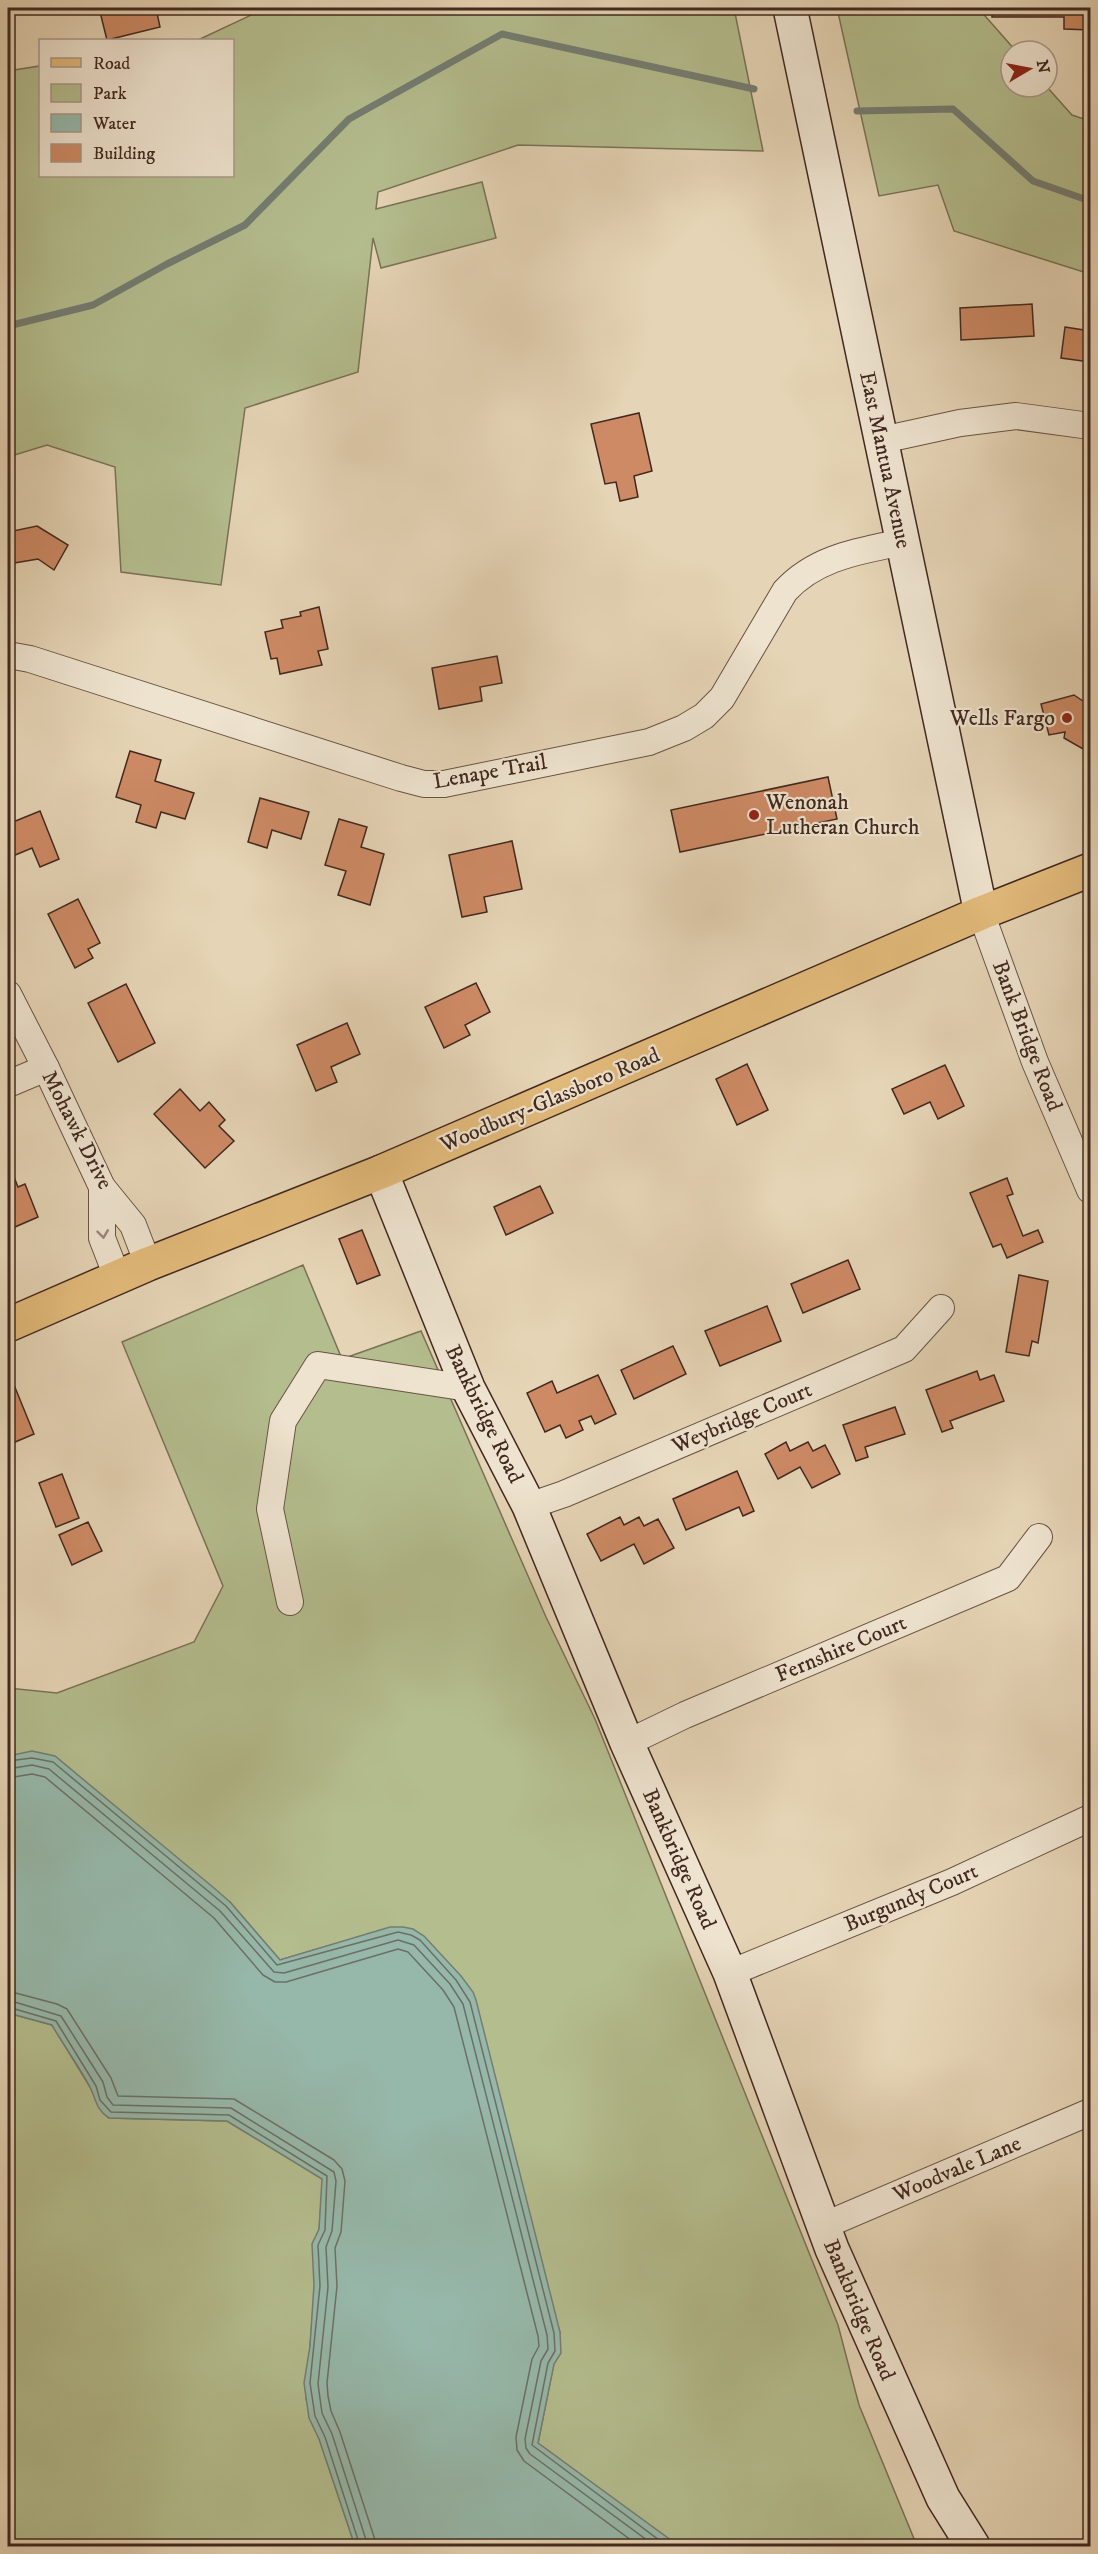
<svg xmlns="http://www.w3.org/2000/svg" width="1098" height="2554" viewBox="0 0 1098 2554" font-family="'IM FELL DW Pica',serif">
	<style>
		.green { fill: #b4bd8e; stroke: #7a7256; stroke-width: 1.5 }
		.water { fill: #96b8aa; stroke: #747e72; stroke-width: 1.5 }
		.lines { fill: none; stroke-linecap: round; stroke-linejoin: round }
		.shore { stroke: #6c7064; stroke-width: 1.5 }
		.stream { stroke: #747e72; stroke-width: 7 }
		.building { fill: #cd8a65; stroke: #41281f; stroke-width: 1.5 }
		.street-casing { stroke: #6a5344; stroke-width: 28 }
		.secondary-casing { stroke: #41281f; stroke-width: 36 }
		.primary-casing { stroke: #41281f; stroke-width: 36 }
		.street { stroke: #eee3cf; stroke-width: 26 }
		.secondary { stroke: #eee3cf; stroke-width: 33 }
		.primary { stroke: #e2ba7a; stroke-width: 33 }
		.oneway { stroke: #988677 }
		.poi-dot { fill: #8f2418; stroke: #eee3cf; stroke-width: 2 }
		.labels { text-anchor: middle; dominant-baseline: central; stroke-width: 4.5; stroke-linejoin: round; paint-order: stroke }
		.street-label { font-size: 22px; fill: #41281f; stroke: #eee3cf }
		.poi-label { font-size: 22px; fill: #41281f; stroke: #eee3cf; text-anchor: end }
	</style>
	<rect width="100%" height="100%" fill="#e5d4b5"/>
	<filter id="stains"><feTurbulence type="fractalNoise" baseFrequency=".00333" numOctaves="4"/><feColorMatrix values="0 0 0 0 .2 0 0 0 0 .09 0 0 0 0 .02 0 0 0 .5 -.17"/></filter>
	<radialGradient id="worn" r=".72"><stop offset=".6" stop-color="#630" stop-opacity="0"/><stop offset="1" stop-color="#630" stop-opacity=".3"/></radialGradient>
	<!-- green -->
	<g class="green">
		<polygon points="266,8 734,8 763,151 518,145 378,192 376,209 482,182 496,238 381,268 373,238 358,372 245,408 221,585 121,572 115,467 47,445 8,457 8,71 40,66 40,176 232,176 232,40 198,40"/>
		<polygon points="837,8 978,8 1016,51 1011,51 1011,87 1047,87 1072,115 1090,121 1090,274 954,231 938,185 879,196"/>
		<polygon points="303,1265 342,1359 421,1331 546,1617 595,1719 838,2325 859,2405 917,2546 677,2546 538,2443 560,2332 386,1929 280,1960 230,1902 8,1767 8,1688 57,1693 194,1642 223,1586 122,1342"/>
		<polygon points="8,2013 52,2025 109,2118 227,2121 323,2179 306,2399 355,2546 8,2546"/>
	</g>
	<!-- water -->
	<path class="water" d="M32,1751l23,5 159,132 16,14 50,58 110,-33h13l10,2 11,7 37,40 12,16 3,8 84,332 1,21 -7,11 -16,79 141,103h-324l-36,-107 -10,-21 -5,-35 6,-37 4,-61 -2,-41 7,-15 3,-50 -95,-58 -118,-3c-13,-8 -13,-19 -19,-31 -11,-21 -26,-41 -38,-62l-44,-12v-257z"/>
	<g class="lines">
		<!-- shore -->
		<g class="shore">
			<polyline points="8,1761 32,1758 53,1762 226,1906 277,1965 398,1932 411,1935 420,1940 456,1980 470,2002 554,2333 555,2351 548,2363 532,2445 667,2546"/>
			<polyline points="8,1769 32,1765 49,1769 220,1911 274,1972 284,1973 398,1940 414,1945 450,1984 463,2004 547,2335 548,2349 541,2361 525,2439 526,2448 530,2454 655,2546"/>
			<polyline points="8,1778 32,1774 45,1777 214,1918 263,1975 275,1982 286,1982 398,1949 408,1952 443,1990 454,2007 538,2336 539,2346 532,2359 516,2437 517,2450 524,2461 639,2546"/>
			<polyline points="8,1991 57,2004 67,2009 111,2078 118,2096 234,2099 334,2160 342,2169 345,2181 341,2232 335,2248 337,2286 327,2383 328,2396 331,2411 340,2432 377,2546"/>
			<polyline points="8,2000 61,2016 103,2082 107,2097 113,2105 231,2108 334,2172 336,2181 332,2231 326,2247 328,2287 318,2384 322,2413 332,2434 368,2546"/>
			<polyline points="8,2007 56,2021 96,2086 100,2100 111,2112 229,2115 327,2176 325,2230 318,2245 320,2286 310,2383 315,2416 325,2437 360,2546"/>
		</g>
		<!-- stream -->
		<g class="stream">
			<polyline points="857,111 953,109 1033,181 1090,201"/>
			<polyline points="8,326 93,305 167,264 245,225 349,119 502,34 754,89"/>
		</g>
	</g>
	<!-- building -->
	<g class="building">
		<polygon points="99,8 156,8 160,27 107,40"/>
		<polygon points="992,8 1090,8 1090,30 1064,29 1064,17 992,17"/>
		<polygon points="1032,304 1034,336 961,340 960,308"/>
		<polygon points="1065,327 1090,331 1090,362 1061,358"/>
		<polygon points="639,413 652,471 634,476 638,497 620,501 616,482 605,484 591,424"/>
		<polygon points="37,526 68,545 54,570 38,559 8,564 8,532"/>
		<polygon points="319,607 328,649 318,651 322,665 280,674 277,658 271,659 265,632 283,628 281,620 301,616 300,612"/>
		<polygon points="497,656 502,683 480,687 482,701 439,709 432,668"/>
		<polygon points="1074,695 1089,705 1090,703 1090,753 1064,738 1065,732 1049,735 1041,704"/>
		<polygon points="130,751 161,760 155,781 194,793 185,819 161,812 156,828 136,822 141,805 116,797"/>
		<polygon points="828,777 837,819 680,852 671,810"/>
		<polygon points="260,798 309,812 301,839 272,830 267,848 248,842"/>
		<polygon points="40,811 59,859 40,867 32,848 13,856 8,841 8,824"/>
		<polygon points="339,819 367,827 361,847 384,854 370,905 338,895 346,871 325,865"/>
		<polygon points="512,841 522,889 484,897 487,912 462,917 449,855"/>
		<polygon points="78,899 100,943 88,949 93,958 75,968 48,914"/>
		<polygon points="476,983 490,1012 465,1025 470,1035 444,1048 425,1007"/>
		<polygon points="126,984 155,1043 118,1062 88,1003"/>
		<polygon points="347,1023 360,1054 331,1067 337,1082 316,1091 297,1045"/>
		<polygon points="747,1064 768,1110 737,1125 716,1079"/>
		<polygon points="945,1065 964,1106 938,1119 930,1102 904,1114 892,1089"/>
		<polygon points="180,1089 200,1111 209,1102 225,1120 219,1126 234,1141 205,1168 154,1114"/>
		<polygon points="8,1162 18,1187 25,1184 38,1217 8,1230"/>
		<polygon points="1007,1178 1013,1194 1007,1196 1023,1236 1038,1230 1043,1242 1007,1258 1001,1244 993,1247 970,1193"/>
		<polygon points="540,1186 553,1213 506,1235 494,1207"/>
		<polygon points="362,1230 380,1275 357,1284 339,1239"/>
		<polygon points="848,1260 860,1289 803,1313 791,1284"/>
		<polygon points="1019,1275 1048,1281 1038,1343 1032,1341 1029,1356 1006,1352"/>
		<polygon points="767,1306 781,1341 720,1366 705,1331"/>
		<polygon points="673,1346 686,1374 634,1399 621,1370"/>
		<polygon points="977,1371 980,1380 994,1375 1004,1401 950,1421 953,1428 942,1432 926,1390"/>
		<polygon points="598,1375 616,1414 595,1424 591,1416 579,1421 583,1430 566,1438 560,1425 545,1432 527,1393 552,1381 557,1393"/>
		<polygon points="12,1380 34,1434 8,1445 8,1382"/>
		<polygon points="895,1407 905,1434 865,1447 868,1457 856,1461 843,1425"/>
		<polygon points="786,1442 790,1451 808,1442 813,1451 825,1445 840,1474 812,1488 800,1467 778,1479 765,1454"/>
		<polygon points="737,1471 754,1511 743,1516 739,1507 686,1530 673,1499"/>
		<polygon points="62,1474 79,1518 56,1527 39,1483"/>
		<polygon points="620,1517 624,1525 639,1517 644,1526 658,1519 674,1548 644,1564 634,1544 601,1561 587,1534"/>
		<polygon points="88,1522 102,1551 72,1565 59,1535"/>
	</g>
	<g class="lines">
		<defs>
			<g id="street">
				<polyline points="882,440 960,423 1016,416 1090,426"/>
				<path d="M8,655l22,4 371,119 23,6h20l205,-42 35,-14 20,-12 18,-18 63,-107c31,-34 75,-40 117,-49"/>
				<polyline points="981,913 1035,1062 1090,1190"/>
				<polyline points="8,994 46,1068 102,1187 133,1225 148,1264"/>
				<polyline points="8,1084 46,1068"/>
				<polyline points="102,1187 102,1238 118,1279"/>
				<polyline points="529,1506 564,1494 904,1349 941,1308"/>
				<polyline points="290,1602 270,1509 283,1421 318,1365 468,1388"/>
				<polyline points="627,1743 685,1715 1008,1578 1039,1537"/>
				<polyline points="730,1973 952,1882 1090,1818"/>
				<polyline points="823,2226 1090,2112"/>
			</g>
			<g id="secondary">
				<polyline points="790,8 981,913"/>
				<polyline points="381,1172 468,1388 529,1506 627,1743 730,1973 832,2249 943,2498 973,2546"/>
			</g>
			<polyline id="primary" points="8,1325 148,1264 381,1172 981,913 1090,870"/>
		</defs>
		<!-- street casing -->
		<use href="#street" class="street-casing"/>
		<!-- secondary casing -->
		<use href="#secondary" class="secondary-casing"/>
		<!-- primary casing -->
		<use href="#primary" class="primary-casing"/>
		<!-- street -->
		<use href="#street" class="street"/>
		<!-- secondary -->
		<use href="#secondary" class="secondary"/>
		<!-- primary -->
		<use href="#primary" class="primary"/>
	</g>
	<!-- one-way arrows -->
	<defs><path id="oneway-chevron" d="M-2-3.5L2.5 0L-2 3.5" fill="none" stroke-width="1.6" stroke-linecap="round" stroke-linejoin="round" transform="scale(1.5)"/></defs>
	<use class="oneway" href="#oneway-chevron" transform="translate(103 1234) rotate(83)"/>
	<!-- markers -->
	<g class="poi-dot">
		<circle cx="1067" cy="718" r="6"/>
		<circle cx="754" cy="815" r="6"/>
	</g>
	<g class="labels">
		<!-- street labels -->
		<g class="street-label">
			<text transform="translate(885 460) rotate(78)">East Mantua Avenue</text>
			<text transform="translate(490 772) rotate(-10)">Lenape Trail</text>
			<text transform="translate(1027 1036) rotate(69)">Bank Bridge Road</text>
			<text transform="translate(550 1100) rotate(-23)">Woodbury-Glassboro Road</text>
			<text transform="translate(77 1130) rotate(63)">Mohawk Drive</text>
			<text transform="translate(484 1414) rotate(64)">Bankbridge Road</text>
			<text transform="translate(742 1418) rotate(-23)">Weybridge Court</text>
			<text transform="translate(841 1649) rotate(-23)">Fernshire Court</text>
			<text transform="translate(679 1859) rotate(66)">Bankbridge Road</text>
			<text transform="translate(911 1898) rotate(-23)">Burgundy Court</text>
			<text transform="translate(957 2169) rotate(-23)">Woodvale Lane</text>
			<text transform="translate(859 2310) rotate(67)">Bankbridge Road</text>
		</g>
		<!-- poi labels -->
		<g class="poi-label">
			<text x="1055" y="718">Wells Fargo</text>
			<text x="766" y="802" text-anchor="start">Wenonah<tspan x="766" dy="25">Lutheran Church</tspan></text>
		</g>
	</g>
	<!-- margin -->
	<rect width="1098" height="2554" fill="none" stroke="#e5d4b5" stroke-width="30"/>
	<rect x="9" y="9" width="1080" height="2536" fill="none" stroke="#41281f" stroke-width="3"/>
	<rect x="15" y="15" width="1068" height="2524" fill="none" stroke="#41281f" stroke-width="1.5"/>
	<!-- legend -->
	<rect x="39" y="39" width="195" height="138" fill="#eee3cf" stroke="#a99889" stroke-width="1.5"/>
	<rect x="51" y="58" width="30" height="9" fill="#e2ba7a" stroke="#a99889" stroke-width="1.5"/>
	<text x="93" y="69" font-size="18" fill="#41281f">Road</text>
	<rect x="51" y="84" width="30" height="18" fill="#b4bd8e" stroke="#a99889" stroke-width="1.5"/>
	<text x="93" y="99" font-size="18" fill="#41281f">Park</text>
	<rect x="51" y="114" width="30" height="18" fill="#96b8aa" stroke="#a99889" stroke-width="1.5"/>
	<text x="93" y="129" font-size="18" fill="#41281f">Water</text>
	<rect x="51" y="144" width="30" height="18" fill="#cd8a65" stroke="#a99889" stroke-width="1.5"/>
	<text x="93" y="159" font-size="18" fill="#41281f">Building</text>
	<!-- north arrow -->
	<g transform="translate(1029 69) rotate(80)"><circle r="28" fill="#eee3cf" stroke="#a99889" stroke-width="1.5"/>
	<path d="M0-4.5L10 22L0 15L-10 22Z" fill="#8f2418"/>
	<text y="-9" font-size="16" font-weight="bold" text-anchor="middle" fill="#41281f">N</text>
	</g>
	<rect width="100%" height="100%" filter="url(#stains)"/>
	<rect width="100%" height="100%" fill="url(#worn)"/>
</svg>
